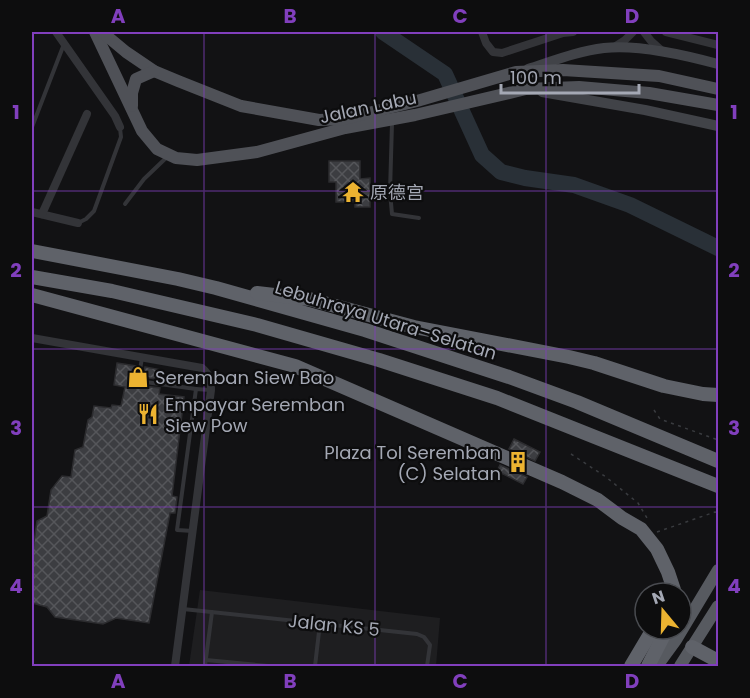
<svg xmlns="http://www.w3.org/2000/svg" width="750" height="698" viewBox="0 0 750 698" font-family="Poppins,'Noto Sans SC',sans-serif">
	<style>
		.built { fill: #1e1e20 }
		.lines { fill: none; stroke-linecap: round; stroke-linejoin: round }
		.river { stroke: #293037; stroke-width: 16 }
		.building { fill: url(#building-cross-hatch); stroke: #2c2c2f; stroke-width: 1.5 }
		.path { stroke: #393b3f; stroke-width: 1.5; stroke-dasharray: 3 4.5; stroke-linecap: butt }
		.service { stroke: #333438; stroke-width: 4 }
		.minor { stroke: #333438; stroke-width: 8 }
		.secondary { stroke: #414348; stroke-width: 10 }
		.primary { stroke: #4f5157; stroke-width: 12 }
		.trunk { stroke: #575a60; stroke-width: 12 }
		.motorway { stroke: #5f6269; stroke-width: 14 }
		.grid { fill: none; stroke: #813fbd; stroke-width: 1.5; stroke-opacity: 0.55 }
		.labels { text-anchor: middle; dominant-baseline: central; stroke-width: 4.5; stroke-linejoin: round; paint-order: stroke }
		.street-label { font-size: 18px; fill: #a4a8b4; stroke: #0d0d0e }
		.poi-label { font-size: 18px; fill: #a4a8b4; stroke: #0d0d0e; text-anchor: start }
		.neatline { fill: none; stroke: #813fbd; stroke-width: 2 }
		.grid-label { font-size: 20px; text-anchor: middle; font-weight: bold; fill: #813fbd }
	</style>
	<defs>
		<pattern id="building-cross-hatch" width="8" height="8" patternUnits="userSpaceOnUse" patternTransform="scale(1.5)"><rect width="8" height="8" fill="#3c3d41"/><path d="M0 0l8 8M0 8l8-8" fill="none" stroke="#55565a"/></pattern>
	</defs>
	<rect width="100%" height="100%" fill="#121214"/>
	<!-- built -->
	<polygon class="built" points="200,590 440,618 436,666 189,666"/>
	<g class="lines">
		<!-- river -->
		<polyline class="river" points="383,32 445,74 482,155 501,172 525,178 574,185 630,205 718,248"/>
	</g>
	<!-- building -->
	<g class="building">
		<polygon points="329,161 360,161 360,179 370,178 370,207 355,207 355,202 336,202 336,182 329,182"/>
		<polygon points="117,363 136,366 134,380 136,385 160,388 159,394 184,397 172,496 177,497 175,513 170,513 149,623 116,618 103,624 55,617 47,607 32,603 32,556 37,521 47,516 51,490 62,476 71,477 75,450 83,447 88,420 92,417 94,406 111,408 112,405 121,406 125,387 114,385"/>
		<polygon points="145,367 162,370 161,380 143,377"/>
		<polygon points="514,439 540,452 535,461 509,449"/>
		<polygon points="500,465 527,477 523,484 497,471"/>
	</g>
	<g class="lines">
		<!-- path -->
		<g class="path">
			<polyline points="654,410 660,419 718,440"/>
			<polyline points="571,454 606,477 638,503 647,518"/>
			<polyline points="657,532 715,512 718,513"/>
		</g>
		<!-- service -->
		<g class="service">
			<polyline points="392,123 390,192 392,214 419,218"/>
			<polyline points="32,127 64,44"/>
			<polyline points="125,204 144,179 166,158"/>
			<polyline points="78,223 86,219 94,211 121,137 120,128"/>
			<polyline points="142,358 138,381 196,389"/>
			<polyline points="193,531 177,530 196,389 210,390"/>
			<polyline points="183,609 417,634 424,637 430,645 427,666"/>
			<polyline points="206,660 268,666"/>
			<polyline points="205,666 212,612"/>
			<polyline points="315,666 320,623"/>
		</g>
		<!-- minor -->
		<g class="minor">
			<polyline points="56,32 115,116 120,127"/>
			<polyline points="482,32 486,43 493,52 502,53 563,33 573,32"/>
			<polyline points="644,32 651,41 661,50"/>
			<polyline points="666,32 718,45"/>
			<polyline points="614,47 625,40 633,32"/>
			<polyline points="32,212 78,223"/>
			<polyline points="42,214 87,114"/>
			<path d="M32,338l170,30c8,7 9,12 9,22l-36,276"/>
		</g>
		<!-- secondary -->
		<g class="secondary">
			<path d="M528,69c25,-8 50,-18 76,-21 34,-4 81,7 114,16"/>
			<polyline points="542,92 645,110 718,126"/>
		</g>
		<!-- primary -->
		<g class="primary">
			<polyline points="95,32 142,131 157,149 176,158 197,160 257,152 345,128 415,115 526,89 579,87 649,93 718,105"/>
			<polyline points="102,32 126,52 154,71 178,81 241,106 319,120 344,119 417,101 516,72 563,70 659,76 718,89"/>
			<polyline points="132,106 132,93 136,79 154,71"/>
		</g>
		<!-- trunk -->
		<g class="trunk">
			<polyline points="657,666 676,640 718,570"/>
			<polyline points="680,666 718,606"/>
		</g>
		<!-- motorway -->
		<g class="motorway">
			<polyline points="32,251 178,279 216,288 365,330 509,377 577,402 718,461"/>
			<polyline points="32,277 112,291 257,325 379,360 497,398 718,486"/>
			<polyline points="257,293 309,299 414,327 569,357 594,363 664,386 703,394 718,395"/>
			<polyline points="32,295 295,366 562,482 598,500 622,518 641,529 657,549 668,572 675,593"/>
			<polyline points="692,647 718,661"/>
			<polyline points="631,666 653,629"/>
			<polyline points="648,666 667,629"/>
		</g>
	</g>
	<!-- grid -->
	<path class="grid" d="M204,32v634M375,32v634M546,32v634M32,191h686M32,349h686M32,507h686"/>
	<!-- icons -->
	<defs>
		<symbol id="temple-bare" viewBox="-9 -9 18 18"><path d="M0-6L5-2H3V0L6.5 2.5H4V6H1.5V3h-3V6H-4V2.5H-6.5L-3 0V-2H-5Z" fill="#ecb331" stroke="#0d0d0e" stroke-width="2.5" paint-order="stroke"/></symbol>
		<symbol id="shop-bare" viewBox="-9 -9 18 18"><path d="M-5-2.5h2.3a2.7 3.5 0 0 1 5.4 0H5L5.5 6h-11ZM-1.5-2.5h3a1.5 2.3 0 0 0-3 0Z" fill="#ecb331" stroke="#0d0d0e" stroke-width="2.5" paint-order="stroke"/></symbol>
		<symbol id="restaurant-bare" viewBox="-9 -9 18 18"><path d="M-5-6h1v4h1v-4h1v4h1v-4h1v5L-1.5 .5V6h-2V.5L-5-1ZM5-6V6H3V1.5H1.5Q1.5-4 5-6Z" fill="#ecb331" stroke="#0d0d0e" stroke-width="2.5" paint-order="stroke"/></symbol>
		<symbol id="building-bare" viewBox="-9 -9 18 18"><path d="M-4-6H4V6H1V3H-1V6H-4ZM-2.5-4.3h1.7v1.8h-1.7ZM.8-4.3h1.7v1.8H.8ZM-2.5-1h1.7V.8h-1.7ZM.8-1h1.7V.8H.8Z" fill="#ecb331" stroke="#0d0d0e" stroke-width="2.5" paint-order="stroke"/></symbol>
	</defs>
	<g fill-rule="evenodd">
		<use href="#temple-bare" x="338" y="177" width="30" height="30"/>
		<use href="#shop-bare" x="123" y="362" width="30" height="30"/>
		<use href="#restaurant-bare" x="133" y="399" width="30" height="30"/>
		<use href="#building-bare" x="503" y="447" width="30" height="30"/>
	</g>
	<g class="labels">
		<!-- street labels -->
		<g class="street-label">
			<text transform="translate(368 107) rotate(-12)">Jalan Labu</text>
			<text transform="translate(386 320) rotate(17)">Lebuhraya Utara–Selatan</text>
			<text transform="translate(334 625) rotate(6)">Jalan KS 5</text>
		</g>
		<!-- poi labels -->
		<g class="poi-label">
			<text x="370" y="192">原德宫</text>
			<text x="155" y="377">Seremban Siew Bao</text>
			<text x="165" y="404">Empayar Seremban<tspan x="165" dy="21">Siew Pow</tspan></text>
			<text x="501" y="452" text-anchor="end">Plaza Tol Seremban<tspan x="501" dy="21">(C) Selatan</tspan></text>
		</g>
	</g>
	<!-- border -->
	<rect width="750" height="698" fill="none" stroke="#0d0d0e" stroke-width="66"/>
	<!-- north arrow -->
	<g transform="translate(663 611) rotate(341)"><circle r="28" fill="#0d0d0e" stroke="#494b50" stroke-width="1.5"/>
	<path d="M0-4.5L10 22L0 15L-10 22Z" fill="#ecb331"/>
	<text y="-9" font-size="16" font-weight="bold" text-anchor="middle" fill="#a4a8b4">N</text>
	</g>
	<!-- scale -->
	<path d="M501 84v9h138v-9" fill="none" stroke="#a4a8b4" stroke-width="3"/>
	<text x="510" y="84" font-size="18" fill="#a4a8b4" stroke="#0d0d0e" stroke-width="4.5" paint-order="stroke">100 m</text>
	<rect x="33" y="33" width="684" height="632" class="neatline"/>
	<g class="grid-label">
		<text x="118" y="23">A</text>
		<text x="290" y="23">B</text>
		<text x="460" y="23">C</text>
		<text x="632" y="23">D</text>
		<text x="16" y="119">1</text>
		<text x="734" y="119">1</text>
		<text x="16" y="277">2</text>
		<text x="734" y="277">2</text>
		<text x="16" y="435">3</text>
		<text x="734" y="435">3</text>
		<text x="16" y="593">4</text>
		<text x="734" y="593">4</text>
		<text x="118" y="688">A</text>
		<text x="290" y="688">B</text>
		<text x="460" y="688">C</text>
		<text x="632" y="688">D</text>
	</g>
</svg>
